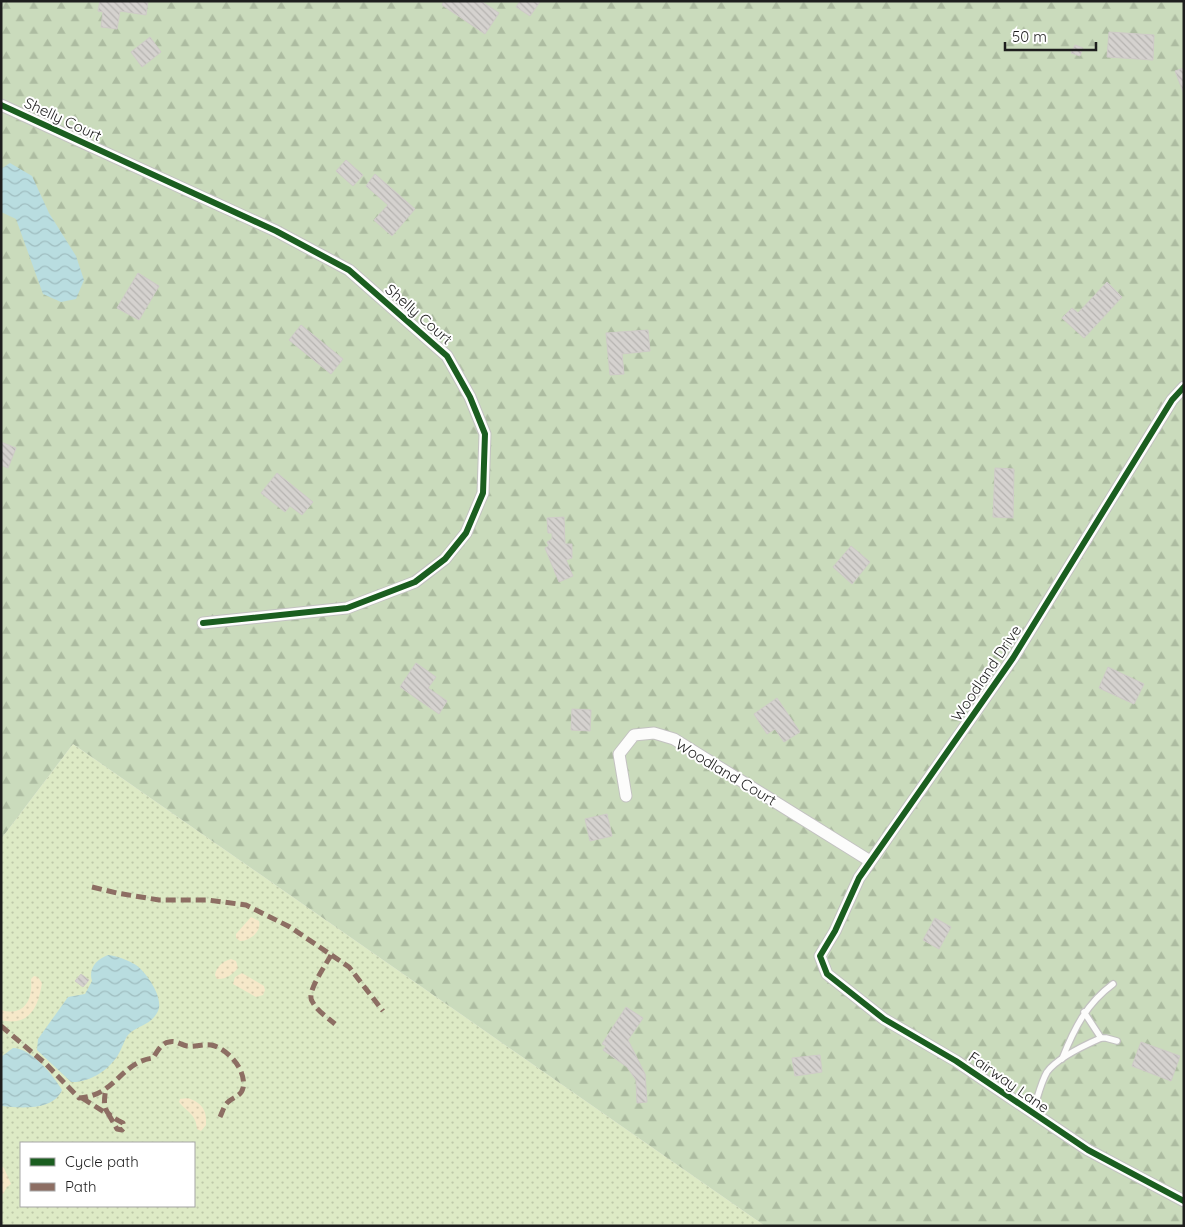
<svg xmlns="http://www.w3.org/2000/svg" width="1185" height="1227" viewBox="0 0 1185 1227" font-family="Quicksand,sans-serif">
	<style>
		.grass { fill: url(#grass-dots); fill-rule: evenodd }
		.forest { fill: url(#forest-firs) }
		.sand { fill: url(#sand-dots) }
		.water { fill: url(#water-waves) }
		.building { fill: url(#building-back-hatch); stroke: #cfcbc8 }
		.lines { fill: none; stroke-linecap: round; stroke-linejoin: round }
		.service-casing { stroke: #c3c2c1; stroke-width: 8 }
		.minor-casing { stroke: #c3c2c1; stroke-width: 13 }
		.service { stroke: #fcfcfb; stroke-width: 5.5 }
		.minor { stroke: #fcfcfb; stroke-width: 11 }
		.quiet { stroke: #8d6e63; stroke-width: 5; stroke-dasharray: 10 5; stroke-linecap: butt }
		.cycleway-casing { stroke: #fff; stroke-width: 9 }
		.cycleway { stroke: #1b5e20; stroke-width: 6 }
		.labels { text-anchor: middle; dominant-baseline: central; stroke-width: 4; stroke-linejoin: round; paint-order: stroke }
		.street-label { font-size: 15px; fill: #1e1e1e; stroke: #fff }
	</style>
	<defs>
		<pattern id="grass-dots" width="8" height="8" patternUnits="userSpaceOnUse" patternTransform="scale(1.25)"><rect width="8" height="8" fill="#ddeac5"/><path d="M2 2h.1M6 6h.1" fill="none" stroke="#bdc8a9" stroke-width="1.8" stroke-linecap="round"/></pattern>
		<pattern id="forest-firs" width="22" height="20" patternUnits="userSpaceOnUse" patternTransform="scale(1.25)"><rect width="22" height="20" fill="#cadbbc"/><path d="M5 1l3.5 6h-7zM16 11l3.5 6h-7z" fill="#adbca1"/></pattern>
		<pattern id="sand-dots" width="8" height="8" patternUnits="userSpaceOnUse" patternTransform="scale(1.25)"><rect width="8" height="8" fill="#f6e8c9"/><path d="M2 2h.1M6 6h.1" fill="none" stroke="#d2c7ac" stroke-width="1.8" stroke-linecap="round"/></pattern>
		<pattern id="water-waves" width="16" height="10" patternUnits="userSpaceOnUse" patternTransform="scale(1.25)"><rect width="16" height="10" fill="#b9dde0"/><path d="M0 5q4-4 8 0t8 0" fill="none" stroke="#9fbdc0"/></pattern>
		<pattern id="building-back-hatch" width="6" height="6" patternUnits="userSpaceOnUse" patternTransform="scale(1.25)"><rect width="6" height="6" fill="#d5d2cf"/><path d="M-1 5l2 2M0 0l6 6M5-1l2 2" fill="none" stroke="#b6b4b1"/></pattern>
	</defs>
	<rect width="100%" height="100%" fill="#eceae7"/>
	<!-- grass -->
	<path class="grass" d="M73,744l692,482h-764v-387zM21,1143h173v63h-173z"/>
	<!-- forest -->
	<polygon class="forest" points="1,1 1184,1 1184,1226 765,1226 73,744 1,839"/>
	<!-- sand -->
	<g class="sand">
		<path d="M251,917l8,4c3,10 -9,20 -19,20l-4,-3v-4z"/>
		<path d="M231,959l5,2 2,7c-5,6 -13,12 -21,11l-2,-4c1,-8 8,-14 16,-16z"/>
		<polygon points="242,973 264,986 265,990 263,995 256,997 233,984 235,977"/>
		<path d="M34,976l4,1 4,6c-4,24 -12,44 -41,37v-10c24,7 32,-11 30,-31z"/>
		<path d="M188,1098c14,5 19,12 18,27l-5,6 -4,-2c-1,-15 -10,-17 -18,-27l1,-3z"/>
		<polygon points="1,1166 4,1168 11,1184 7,1187 3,1194 1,1194"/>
	</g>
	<!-- water -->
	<g class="water">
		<polygon points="10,163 32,176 49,213 76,256 84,280 76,299 61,302 43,294 16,219 1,212 1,169"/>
		<path d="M108,955c9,1 20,5 28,10 11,8 28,33 22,46 -7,15 -21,14 -30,24 -4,5 -6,14 -10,20 -9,15 -29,28 -47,27l-34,-32 1,-11 30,-42 17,-3 7,-13c-4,-13 5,-22 16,-26z"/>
		<path d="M13,1048c18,0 40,27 49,42 -9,21 -41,18 -61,16v-49z"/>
	</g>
	<!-- building -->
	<g class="building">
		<polygon points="100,1 148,1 146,15 120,11 117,29 101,27 103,12 98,11"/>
		<polygon points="444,1 481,1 499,13 485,34 442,5"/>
		<polygon points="520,1 539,1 540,2 530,16 516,7"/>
		<polygon points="1109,32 1154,35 1153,60 1107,57"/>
		<polygon points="150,37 161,52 142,67 131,52"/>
		<polygon points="1075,45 1083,48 1080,56 1071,53"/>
		<polygon points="1184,68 1184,94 1175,71"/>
		<polygon points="346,160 363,175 353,186 336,171"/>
		<polygon points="375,174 415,209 392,236 374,220 388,205 366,186"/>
		<polygon points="138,273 159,286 139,320 117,308"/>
		<polygon points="1107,282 1122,297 1084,338 1062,318 1072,308 1078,313"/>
		<polygon points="301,325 343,359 331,374 289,340"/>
		<polygon points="648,330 650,351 622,354 624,374 610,375 606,333"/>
		<polygon points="1,442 16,448 8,468 1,465"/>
		<polygon points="995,468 1014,469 1013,518 993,517"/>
		<polygon points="277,473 313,502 302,515 290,506 285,512 261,493"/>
		<polygon points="564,517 565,544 572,544 572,558 566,560 573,576 559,582 545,548 549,546 547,542 552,539 552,533 548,533 547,518"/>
		<polygon points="851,546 870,562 852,584 833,567"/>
		<polygon points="416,663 436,677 428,688 447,701 439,714 400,687"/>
		<polygon points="1108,667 1144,684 1134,704 1099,688"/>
		<polygon points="777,698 800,732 784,742 775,729 767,734 754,714"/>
		<polygon points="572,709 591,710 590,731 571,730"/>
		<polygon points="607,814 612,836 590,841 585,819"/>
		<polygon points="935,918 951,927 939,949 923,940"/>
		<polygon points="81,974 89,980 83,987 75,981"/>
		<polygon points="626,1007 643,1018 628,1040 645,1074 647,1102 637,1103 636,1080 627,1067 603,1050 606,1046 602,1044"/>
		<polygon points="1141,1042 1180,1056 1171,1081 1132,1066"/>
		<polygon points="820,1055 822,1072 795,1076 792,1058"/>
	</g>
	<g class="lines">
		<defs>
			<g id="service">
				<polyline points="1084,1012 1101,1038"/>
				<path d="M1062,1059c12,-30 24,-55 51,-75"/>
				<path d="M1032,1114c5,-13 8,-30 15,-42 10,-14 38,-27 54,-34h5l11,3"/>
			</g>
			<g id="minor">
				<polyline points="1,105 276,231 349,270 447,356 470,397 485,434 483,493 466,533 445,559 415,582 347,608 203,623"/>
				<polyline points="1184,387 1172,400 1013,658 859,878 835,931 820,956 827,974 884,1019 956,1061 1088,1150 1184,1201"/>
				<polyline points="626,796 619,754 634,735 654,733 674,739 870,861"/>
			</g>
		</defs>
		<!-- service casing -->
		<use href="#service" class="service-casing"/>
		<!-- minor casing -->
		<use href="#minor" class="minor-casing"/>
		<!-- service -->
		<use href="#service" class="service"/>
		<!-- minor -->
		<use href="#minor" class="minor"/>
		<!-- quiet -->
		<g class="quiet">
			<polyline points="92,887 117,893 159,900 208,900 246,905 290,927 349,967 383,1011"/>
			<path d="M331,955c-5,10 -25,37 -19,46 5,10 15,16 23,23"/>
			<path d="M1,1026l45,38 33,34c36,-2 42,-36 74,-40 4,-6 8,-15 16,-16 7,-2 12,3 18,4 8,1 16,-2 24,-1 16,3 36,25 32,43 -2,9 -11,9 -16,15 -3,3 -5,10 -7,14"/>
			<path d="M82,1098l27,17 8,14 5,1 2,-2 -1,-5c-18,-9 -21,-13 -17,-35"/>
		</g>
		<defs>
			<g id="cycleway">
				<polyline points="1,105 276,231 349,270 447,356 470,397 485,434 483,493 466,533 445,559 415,582 347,608 203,623"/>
				<polyline points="1184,387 1172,400 1013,658 859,878 835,931 820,956 827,974 884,1019 956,1061 1088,1150 1184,1201"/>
			</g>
		</defs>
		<!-- cycleway casing -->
		<use href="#cycleway" class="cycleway-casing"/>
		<!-- cycleway -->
		<use href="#cycleway" class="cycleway"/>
	</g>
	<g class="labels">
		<!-- street labels -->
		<g class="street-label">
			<text transform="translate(63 119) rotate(25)">Shelly Court</text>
			<text transform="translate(419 314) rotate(41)">Shelly Court</text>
			<text transform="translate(986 673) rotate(-56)">Woodland Drive</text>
			<text transform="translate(726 772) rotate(31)">Woodland Court</text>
			<text transform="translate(1009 1082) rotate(35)">Fairway Lane</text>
		</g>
	</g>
	<!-- border -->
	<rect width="1185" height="1227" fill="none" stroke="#1e1e1e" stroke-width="5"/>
	<!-- legend -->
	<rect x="20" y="1142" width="175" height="65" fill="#ffffff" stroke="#a5a5a5"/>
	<rect x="30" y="1158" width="25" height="8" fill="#1b5e20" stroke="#a5a5a5"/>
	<text x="65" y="1167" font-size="15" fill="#1e1e1e">Cycle path</text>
	<rect x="30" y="1183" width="25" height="8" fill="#8d6e63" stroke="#a5a5a5"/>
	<text x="65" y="1192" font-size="15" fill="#1e1e1e">Path</text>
	<!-- scale -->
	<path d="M1005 42v8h91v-8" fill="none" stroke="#1e1e1e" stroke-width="2.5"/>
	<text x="1012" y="42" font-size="15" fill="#1e1e1e" stroke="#ffffff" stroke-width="4" paint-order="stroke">50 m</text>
</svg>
